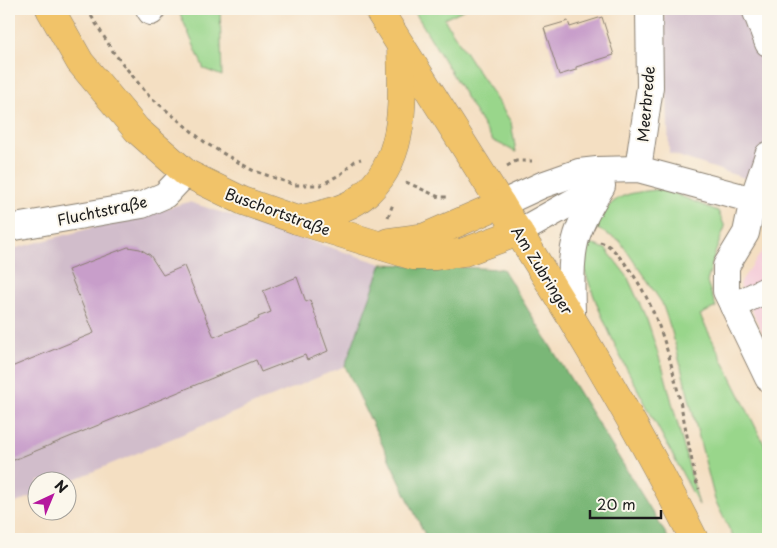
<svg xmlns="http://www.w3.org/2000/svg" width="777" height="548" viewBox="0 0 777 548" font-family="'Playpen Sans',sans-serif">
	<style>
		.built { fill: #f5cfda }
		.industrial { fill: #d1bdcb }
		.green { fill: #99d68b; stroke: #5a7954 }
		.forest { fill: #7ab777; stroke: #4b6a4a }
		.building { fill: #c89eca }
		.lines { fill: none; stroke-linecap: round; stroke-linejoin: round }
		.minor-casing { stroke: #887e6f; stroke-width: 28 }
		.major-casing { stroke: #887e6f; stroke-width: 29 }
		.path { stroke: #887e6f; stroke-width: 3; stroke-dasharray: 4 4; stroke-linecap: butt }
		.minor { stroke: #fff; stroke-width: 26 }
		.major { stroke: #f1c369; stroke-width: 28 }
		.labels { text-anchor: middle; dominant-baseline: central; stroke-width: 4; stroke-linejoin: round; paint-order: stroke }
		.street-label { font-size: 15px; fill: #1c1c1c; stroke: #fbf7ec }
	</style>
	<rect width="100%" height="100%" fill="#fbf7ec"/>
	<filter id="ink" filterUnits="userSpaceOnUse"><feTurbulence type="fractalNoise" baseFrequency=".02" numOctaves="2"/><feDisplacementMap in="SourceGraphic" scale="10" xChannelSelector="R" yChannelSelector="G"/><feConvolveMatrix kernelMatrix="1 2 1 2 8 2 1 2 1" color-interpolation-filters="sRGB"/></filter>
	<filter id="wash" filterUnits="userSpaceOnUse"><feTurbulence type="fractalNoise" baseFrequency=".0096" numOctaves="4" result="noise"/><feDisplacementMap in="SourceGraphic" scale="20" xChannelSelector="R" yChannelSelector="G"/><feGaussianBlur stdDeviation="1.12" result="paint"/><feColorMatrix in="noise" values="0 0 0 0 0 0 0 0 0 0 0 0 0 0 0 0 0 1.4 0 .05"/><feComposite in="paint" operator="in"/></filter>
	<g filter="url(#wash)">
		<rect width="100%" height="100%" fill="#f4dfc2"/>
		<!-- built -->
		<polygon class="built" points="768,243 768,344 739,284"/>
		<!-- industrial -->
		<g class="industrial">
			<polygon points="664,9 768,9 768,186 669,153"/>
			<polygon points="189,202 382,264 345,366 68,482 68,480 38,480 37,494 9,506 9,250"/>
		</g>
		<!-- green -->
		<g class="green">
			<polygon points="178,9 220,9 222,76 204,69"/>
			<polygon points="413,9 465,9 444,19 511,122 516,152 492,140"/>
			<path d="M663,189l55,22 7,16 -10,26 -8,29 9,25 -16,8 68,137v87h-34l-19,-39 -43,-168 -10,-29 -42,-62 -26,-14c21,-35 30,-33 69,-38z"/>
			<polygon points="588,243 606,249 627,276 647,320 664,372 699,505 619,354 598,307 584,269"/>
		</g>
		<!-- forest -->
		<polygon class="forest" points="382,264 503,269 669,539 427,539 345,366"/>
		<g id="blocks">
			<!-- building -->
			<g class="building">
				<polygon points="602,17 614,55 576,67 576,70 559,75 544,28 568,21 570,27"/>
				<polygon points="128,247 140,249 150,255 163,275 184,266 214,337 259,319 258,317 271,312 263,291 297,277 306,302 310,300 328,351 307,360 305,355 261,372 256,360 9,462 9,368 94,333 68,270"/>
			</g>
		</g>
	</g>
	<g filter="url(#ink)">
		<use href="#blocks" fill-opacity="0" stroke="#887e6f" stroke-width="1"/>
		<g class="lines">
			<defs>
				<g id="minor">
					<polyline points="149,9 151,12"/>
					<polyline points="755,9 768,43"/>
					<polyline points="768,155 753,199 746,233 726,266 726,291 768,378"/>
					<polyline points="638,169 650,87 649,9"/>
					<polyline points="501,204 542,185 579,172 597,170 638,169 768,204"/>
					<polyline points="9,228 142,205 165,195 186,173"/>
					<polyline points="519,232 601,186"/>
					<polyline points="733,306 768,289"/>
					<path d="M572,317c0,-27 -3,-56 5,-82 6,-18 15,-33 25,-49"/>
				</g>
				<g id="major">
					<polyline points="50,9 80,62 137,130 186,173 243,201 297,220 414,256 436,256 464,252 519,232"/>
					<path d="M378,9c109,175 224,346 316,530"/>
					<path d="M297,220c22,-5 47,-9 65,-23 46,-36 40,-100 39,-151"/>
					<polyline points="388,242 425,237 501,204"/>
				</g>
			</defs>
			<!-- minor casing -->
			<use href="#minor" class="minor-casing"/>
			<!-- major casing -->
			<use href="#major" class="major-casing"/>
			<!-- path -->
			<g class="path">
				<polyline points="87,9 114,53 148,95 207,144 252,170 295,185 321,185 341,174 355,161 361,159"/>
				<polyline points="507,166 516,161 532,161"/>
				<polyline points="406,182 439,197 449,197"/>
				<polyline points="388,217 393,204"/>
				<path d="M600,242c11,3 15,10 23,19 47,57 58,149 73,220l3,8"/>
			</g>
			<!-- minor -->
			<use href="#minor" class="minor"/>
			<!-- major -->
			<use href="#major" class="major"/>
		</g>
	</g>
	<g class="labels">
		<!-- street labels -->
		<g class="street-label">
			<text transform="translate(645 104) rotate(-85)">Meerbrede</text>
			<text transform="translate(102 210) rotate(-12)">Fluchtstraße</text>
			<text transform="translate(278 211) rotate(20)">Buschortstraße</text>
			<text transform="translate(543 270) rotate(58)">Am Zubringer</text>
		</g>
	</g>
	<!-- margin -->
	<rect width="777" height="548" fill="none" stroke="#fbf7ec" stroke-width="30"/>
	<!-- north arrow -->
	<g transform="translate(52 496) rotate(44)"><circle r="24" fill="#fbf7ec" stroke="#a29f99"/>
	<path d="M0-4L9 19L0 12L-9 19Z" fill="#b5179e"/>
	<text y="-8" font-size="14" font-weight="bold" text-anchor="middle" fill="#1c1c1c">N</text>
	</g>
	<!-- scale -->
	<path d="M590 510v8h71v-8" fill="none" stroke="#1c1c1c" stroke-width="2.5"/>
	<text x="597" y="510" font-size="15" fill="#1c1c1c" stroke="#fbf7ec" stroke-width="4" paint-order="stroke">20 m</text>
</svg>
